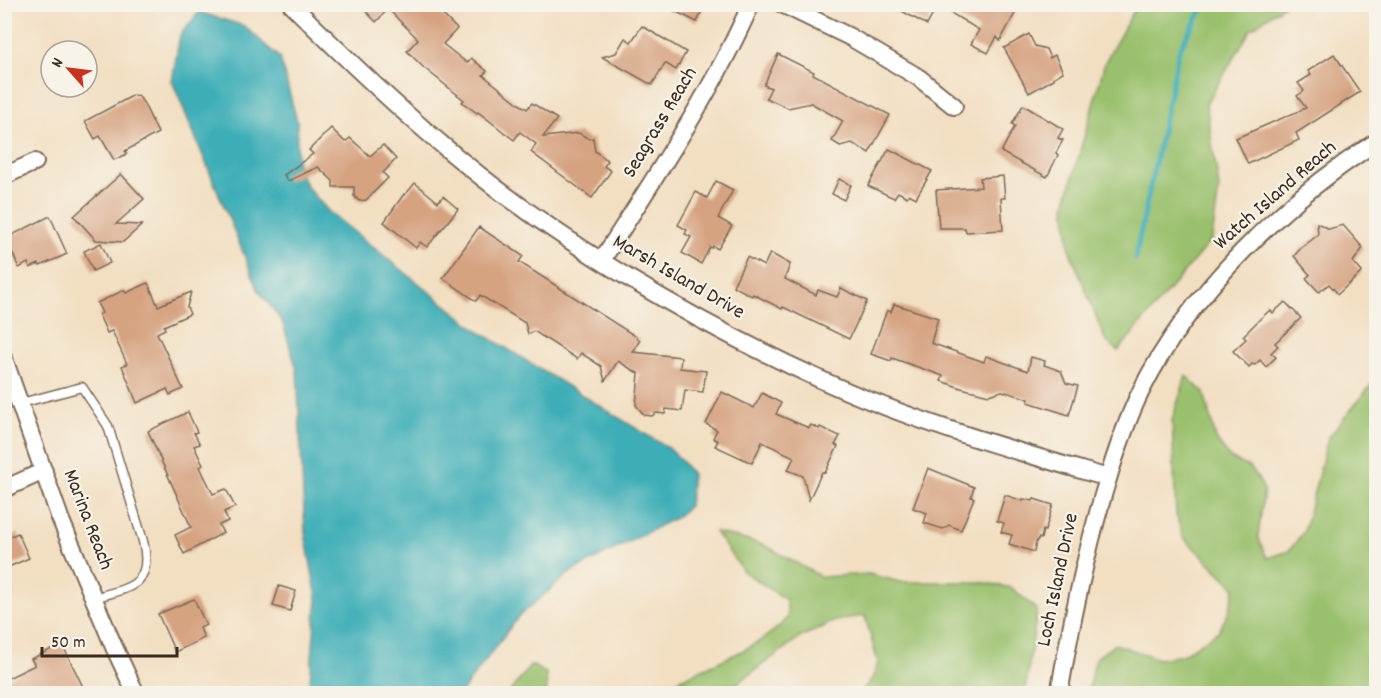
<svg xmlns="http://www.w3.org/2000/svg" width="1381" height="698" viewBox="0 0 1381 698" font-family="Dekko,sans-serif">
	<style>
		.green { fill: #99c06c; stroke: #6a7545; stroke-width: 1.5 }
		.water { fill: #3daeb7; stroke: #3c6c6a; stroke-width: 1.5 }
		.lines { fill: none; stroke-linecap: round; stroke-linejoin: round }
		.stream { stroke: #3daeb7; stroke-width: 5 }
		.building { fill: #d6a381 }
		.service-casing { stroke: #7b6957; stroke-width: 11 }
		.minor-casing { stroke: #7b6957; stroke-width: 20 }
		.service { stroke: #fff; stroke-width: 8 }
		.minor { stroke: #fff; stroke-width: 16 }
		.labels { text-anchor: middle; dominant-baseline: central; stroke-width: 4.5; stroke-linejoin: round; paint-order: stroke }
		.street-label { font-size: 21px; fill: #3b2a1e; stroke: #f7f3e8 }
	</style>
	<rect width="100%" height="100%" fill="#f7f3e8"/>
	<filter id="ink" filterUnits="userSpaceOnUse"><feTurbulence type="fractalNoise" baseFrequency=".0167" numOctaves="2"/><feDisplacementMap in="SourceGraphic" scale="12" xChannelSelector="R" yChannelSelector="G"/><feConvolveMatrix kernelMatrix="1 2 1 2 8 2 1 2 1" color-interpolation-filters="sRGB"/></filter>
	<filter id="wash" filterUnits="userSpaceOnUse"><feTurbulence type="fractalNoise" baseFrequency=".008" numOctaves="4" result="noise"/><feDisplacementMap in="SourceGraphic" scale="24" xChannelSelector="R" yChannelSelector="G"/><feGaussianBlur stdDeviation="1.35" result="paint"/><feColorMatrix in="noise" values="0 0 0 0 0 0 0 0 0 0 0 0 0 0 0 0 0 1.4 0 .05"/><feComposite in="paint" operator="in"/></filter>
	<g filter="url(#wash)">
		<rect width="100%" height="100%" fill="#f2dfc2"/>
		<!-- green -->
		<g class="green">
			<polygon points="1137,5 1284,5 1251,29 1206,104 1219,188 1212,239 1118,351 1106,341 1070,251 1065,205 1105,62"/>
			<polygon points="1186,376 1204,393 1216,439 1230,458 1251,468 1264,489 1258,537 1267,558 1289,551 1304,531 1328,438 1376,379 1376,693 1087,693 1096,658 1115,644 1159,659 1182,655 1219,631 1229,611 1235,588 1183,537 1176,514 1172,420"/>
			<path d="M715,532l49,13 57,32 48,-3 31,8h81l31,6 25,22 -12,83h-166l13,-14 6,-16 -13,-47 -17,2 -16,4 -33,16 -75,55h-69c40,-26 102,-39 133,-76l-2,-17 -43,-29z"/>
			<polygon points="531,665 546,673 547,693 509,693"/>
		</g>
		<!-- water -->
		<polygon class="water" points="199,12 244,26 280,58 297,121 297,168 308,188 329,212 480,332 673,451 692,474 689,506 677,517 571,572 518,617 461,693 309,693 317,598 305,533 297,370 282,321 259,291 172,81 180,35"/>
		<g class="lines">
			<!-- stream -->
			<polyline class="stream" points="1135,259 1179,50 1205,4"/>
		</g>
		<g id="blocks">
			<!-- building -->
			<g class="building">
				<polygon points="359,4 454,4 443,15 457,29 443,44 467,63 471,58 487,71 483,75 519,104 527,109 532,103 557,119 543,137 579,133 589,139 593,138 595,151 608,161 604,166 611,171 592,198 531,152 536,144 520,132 514,140 478,112 477,113 462,102 464,100 423,67 407,51 418,39 388,9 376,22"/>
				<polygon points="660,4 705,4 697,22"/>
				<polygon points="889,4 1020,4 1000,41 997,37 988,53 971,44 979,30 938,5 927,25"/>
				<polygon points="642,26 686,52 676,70 665,63 652,85 602,57 616,53 625,38 631,42"/>
				<polygon points="1029,34 1035,46 1046,49 1050,58 1055,55 1063,72 1053,78 1054,79 1029,93 1004,48"/>
				<polygon points="778,54 814,72 813,74 890,115 869,153 852,143 840,146 832,141 843,121 811,103 788,108 766,98 771,88 764,85"/>
				<polygon points="1334,54 1360,92 1296,133 1299,140 1248,164 1236,138 1306,108 1297,96 1304,91 1298,83 1311,75 1308,71"/>
				<polygon points="134,95 135,96 138,95 144,104 158,133 125,151 127,154 114,160 100,136 95,139 85,121"/>
				<polygon points="1023,105 1063,129 1058,138 1063,140 1056,153 1058,155 1047,177 1001,152 1015,126 1012,124"/>
				<polygon points="331,128 345,142 350,138 370,156 383,145 396,159 383,173 388,178 366,200 359,201 354,196 354,187 333,187 333,181 318,167 288,181 284,175 313,154 309,150"/>
				<polygon points="889,149 932,171 916,198 909,194 907,197 898,192 894,198 868,186"/>
				<polygon points="121,174 144,199 116,224 142,225 123,242 96,240 74,216"/>
				<polygon points="1003,176 1005,198 1001,198 1003,230 966,232 965,228 939,228 936,190 981,187 980,178"/>
				<polygon points="839,179 851,185 844,200 832,194"/>
				<polygon points="716,181 733,190 718,218 732,226 718,249 713,246 712,248 710,247 701,264 682,253 691,237 685,234 687,230 678,225 696,192 707,198"/>
				<polygon points="415,183 438,202 443,196 458,209 427,247 420,242 416,248 384,222 404,194 405,195"/>
				<polygon points="50,216 67,254 40,266 39,264 30,268 28,263 19,268 6,238"/>
				<polygon points="1317,223 1329,229 1343,225 1363,248 1353,262 1362,272 1338,294 1329,284 1319,292 1306,278 1310,275 1294,256 1301,248 1318,235"/>
				<polygon points="479,227 523,256 519,262 632,334 640,340 633,352 681,357 680,368 706,371 703,392 685,390 682,411 666,409 665,414 656,413 652,416 644,415 636,405 639,374 618,361 605,381 601,366 581,353 577,359 534,331 528,334 525,323 480,295 476,301 443,278"/>
				<polygon points="101,243 110,263 93,271 84,251"/>
				<polygon points="770,253 790,264 785,279 816,295 818,290 837,297 841,288 867,301 849,339 783,307 782,309 753,294 752,296 733,286 747,257 764,266"/>
				<polygon points="148,283 158,306 191,292 187,307 190,314 164,326 165,329 157,333 183,389 170,395 167,389 137,403 122,366 127,364 112,331 107,333 99,315 102,313 97,303 124,290 126,293"/>
				<polygon points="1285,302 1301,318 1275,343 1278,346 1271,353 1276,357 1266,367 1260,360 1255,365 1252,364 1249,367 1233,351 1246,339 1243,336 1260,319 1270,310 1273,313"/>
				<polygon points="894,304 938,318 931,343 984,362 986,356 1028,371 1031,357 1045,361 1044,365 1061,371 1066,383 1078,386 1069,415 1028,402 1029,399 1002,391 989,395 961,388 941,381 943,376 892,358 891,361 871,354 887,310 891,312"/>
				<polygon points="722,392 754,408 762,393 781,403 776,414 809,428 811,425 819,429 820,427 840,436 835,445 838,446 825,473 822,472 809,500 803,476 788,470 794,457 762,442 752,463 715,446 718,441 713,438 717,430 706,424"/>
				<polygon points="188,412 197,432 194,433 200,444 194,446 203,465 200,467 213,494 226,489 235,507 224,512 228,521 219,525 223,533 184,554 175,535 191,527 148,431"/>
				<polygon points="928,468 974,487 971,497 974,498 961,530 949,525 943,529 924,523 927,513 913,508"/>
				<polygon points="1005,495 1023,501 1023,499 1033,501 1034,499 1053,505 1045,531 1043,530 1041,539 1039,538 1036,542 1034,552 1009,544 1012,535 1001,532 1004,523 997,521"/>
				<polygon points="18,533 29,558 4,569 4,539"/>
				<polygon points="279,586 296,591 290,611 273,606"/>
				<polygon points="194,599 206,625 200,628 204,638 175,652 158,614"/>
				<polygon points="62,644 86,693 4,693 4,680 35,665 31,659"/>
			</g>
		</g>
	</g>
	<g filter="url(#ink)">
		<use href="#blocks" fill-opacity="0" stroke="#7b6957" stroke-width="1.5"/>
		<g class="lines">
			<defs>
				<path id="service" d="M21,403l61,-16 26,39 35,115c11,45 -14,47 -50,57"/>
				<g id="minor">
					<path d="M291,4c50,50 101,99 155,144 110,93 249,175 380,234 91,41 187,68 282,96"/>
					<polyline points="782,4 850,37 918,77 954,106"/>
					<polyline points="4,176 35,162"/>
					<path d="M602,260c53,-83 109,-165 149,-256"/>
					<polyline points="4,359 60,518 114,647 136,694"/>
					<polyline points="4,489 44,471"/>
					<path d="M1059,694c13,-76 28,-149 51,-222 9,-28 18,-55 31,-81 49,-99 143,-190 235,-249"/>
				</g>
			</defs>
			<!-- service casing -->
			<use href="#service" class="service-casing"/>
			<!-- minor casing -->
			<use href="#minor" class="minor-casing"/>
			<!-- service -->
			<use href="#service" class="service"/>
			<!-- minor -->
			<use href="#minor" class="minor"/>
		</g>
	</g>
	<g class="labels">
		<!-- street labels -->
		<g class="street-label">
			<text transform="translate(661 123) rotate(-59)">Seagrass Reach</text>
			<text transform="translate(1276 196) rotate(-41)">Watch Island Reach</text>
			<text transform="translate(678 278) rotate(30)">Marsh Island Drive</text>
			<text transform="translate(87 520) rotate(69)">Marina Reach</text>
			<text transform="translate(1059 580) rotate(-78)">Loch Island Drive</text>
		</g>
	</g>
	<!-- margin -->
	<rect width="1381" height="698" fill="none" stroke="#f7f3e8" stroke-width="24"/>
	<!-- north arrow -->
	<g transform="translate(69 69) rotate(298)"><circle r="28" fill="#f7f3e8" stroke="#aca397" stroke-width="1.5"/>
	<path d="M0-4.5L10 22L0 15L-10 22Z" fill="#c8321e"/>
	<text y="-9" font-size="16" font-weight="bold" text-anchor="middle" fill="#3b2a1e">N</text>
	</g>
	<!-- scale -->
	<path d="M42 647v9h135v-9" fill="none" stroke="#3b2a1e" stroke-width="3"/>
	<text x="51" y="647" font-size="18" fill="#3b2a1e" stroke="#f7f3e8" stroke-width="4.5" paint-order="stroke">50 m</text>
</svg>
